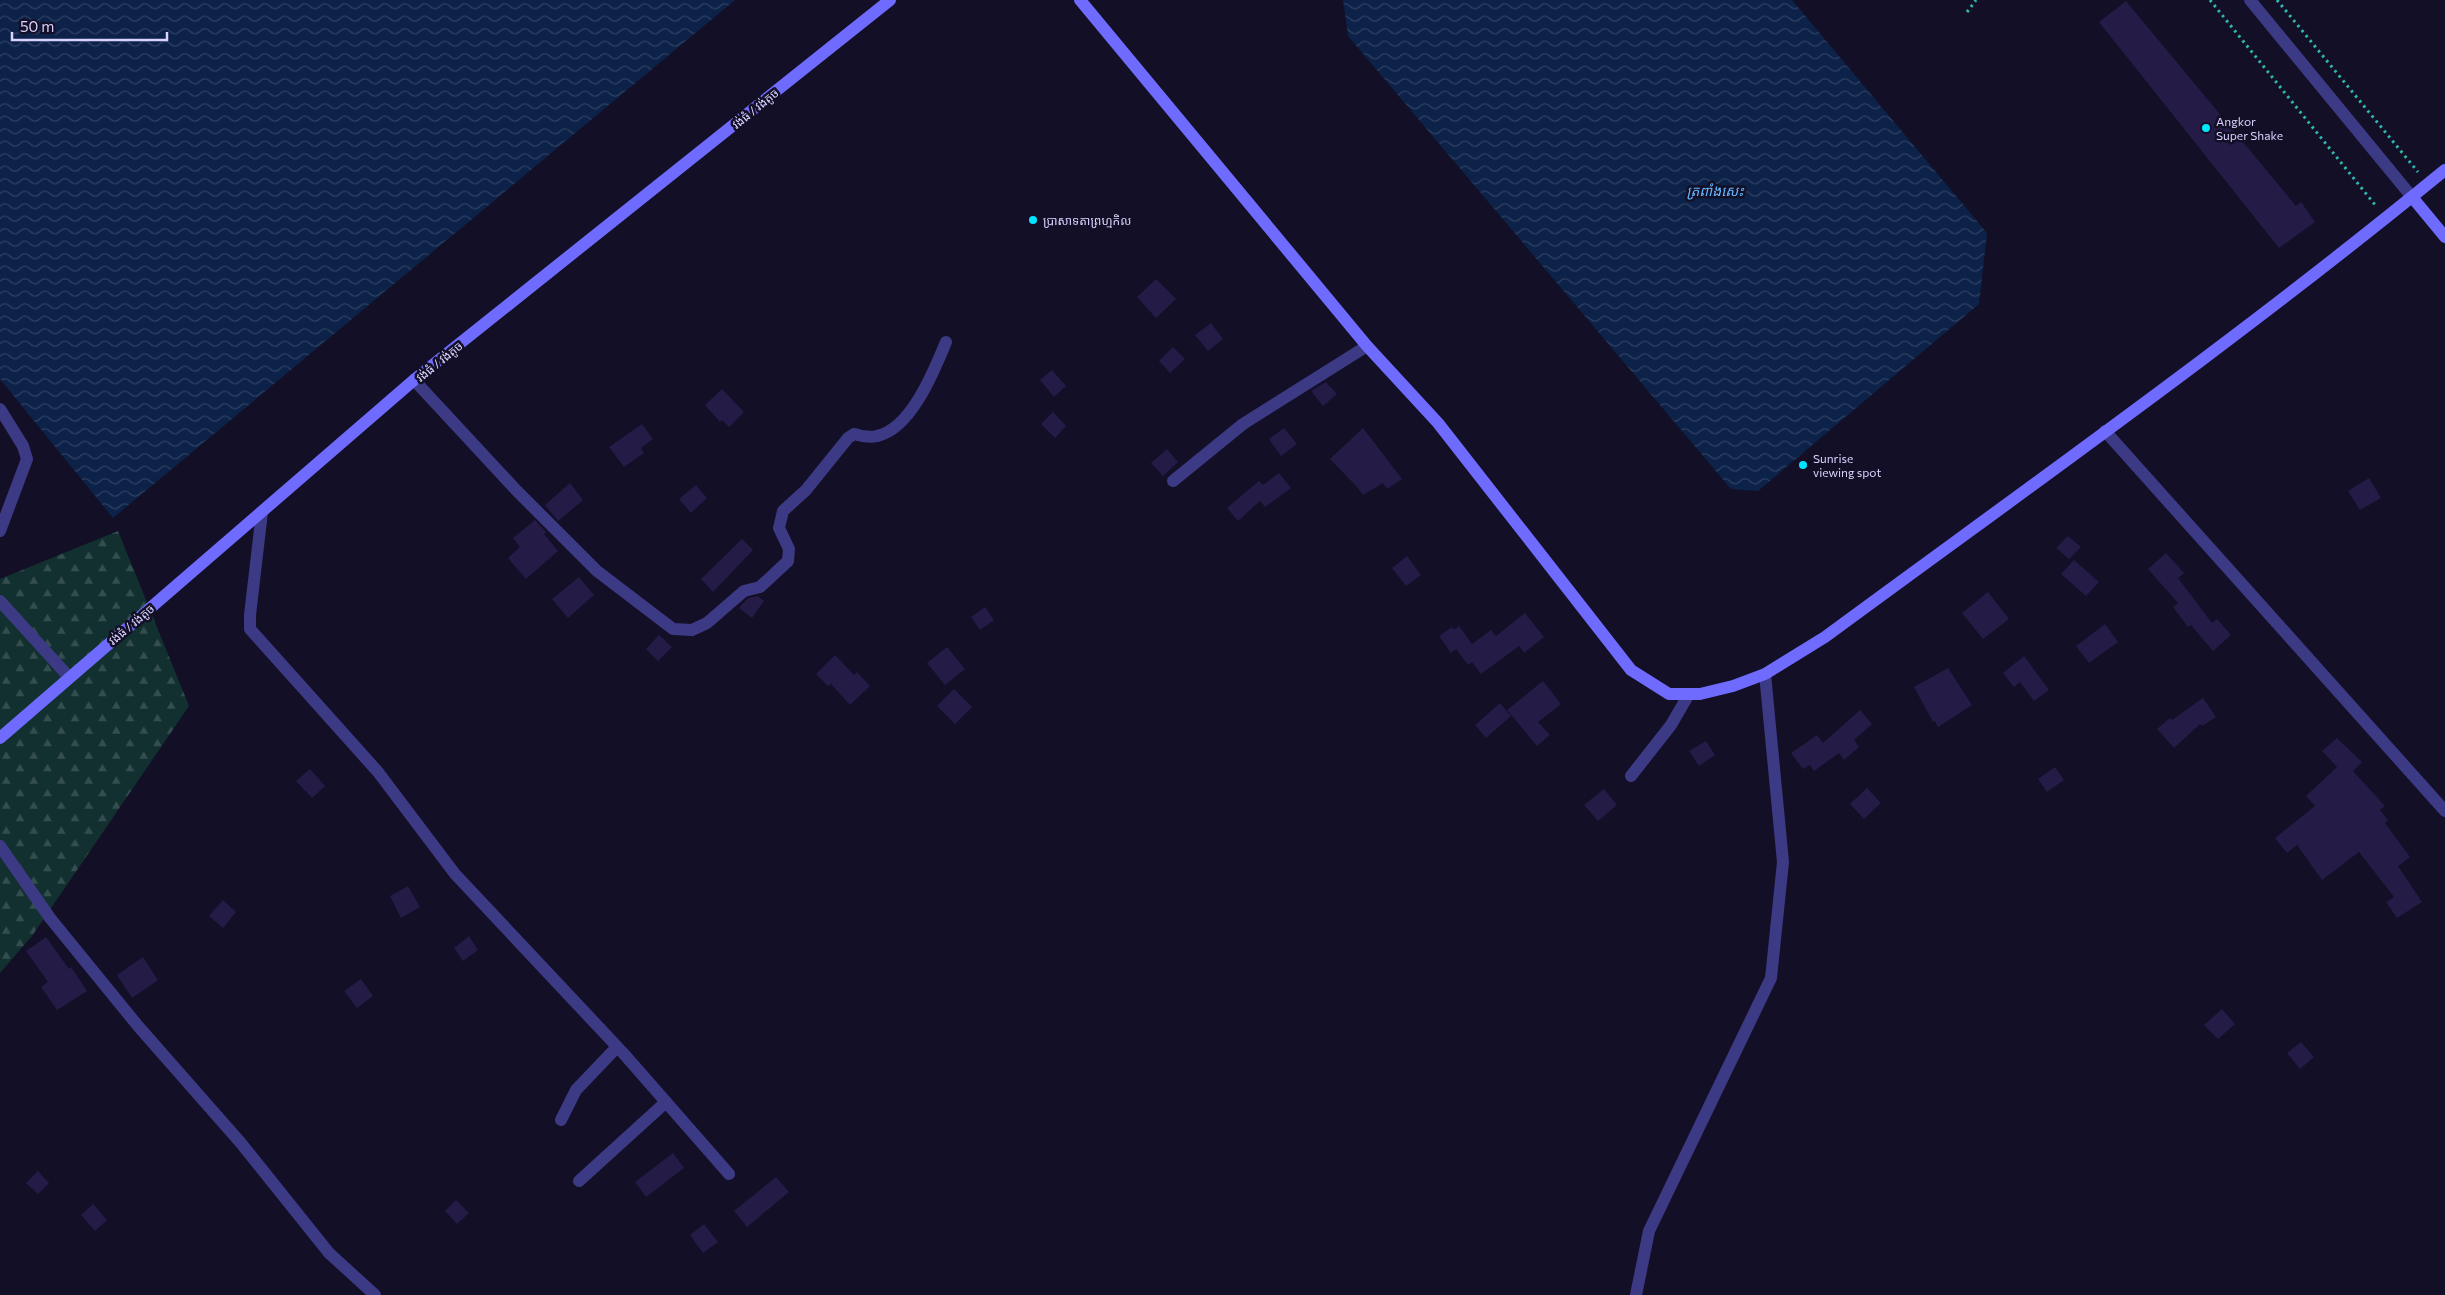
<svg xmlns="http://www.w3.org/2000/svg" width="2445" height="1295" viewBox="0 0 2445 1295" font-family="Commissioner,'Noto Sans Khmer',sans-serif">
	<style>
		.forest { fill: url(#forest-firs) }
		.water { fill: url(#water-waves) }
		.building { fill: #241b47 }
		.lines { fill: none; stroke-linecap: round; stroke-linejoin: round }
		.path { stroke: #2fb8b0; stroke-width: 3; stroke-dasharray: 2.5 4; stroke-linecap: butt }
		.minor { stroke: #3d3a85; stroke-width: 12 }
		.secondary { stroke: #6f6bff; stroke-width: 12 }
		.poi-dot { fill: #00e5ff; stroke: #130f26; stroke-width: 2 }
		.labels { text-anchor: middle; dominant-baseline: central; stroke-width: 5; stroke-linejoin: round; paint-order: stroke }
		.street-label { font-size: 12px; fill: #d9d4ff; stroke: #130f26 }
		.poi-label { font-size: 12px; fill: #d9d4ff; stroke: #130f26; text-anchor: start }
		.water-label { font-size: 14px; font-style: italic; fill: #62b6ff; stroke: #130f26 }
	</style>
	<defs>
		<pattern id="forest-firs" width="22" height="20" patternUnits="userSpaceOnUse" patternTransform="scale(1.25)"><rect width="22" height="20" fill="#12302f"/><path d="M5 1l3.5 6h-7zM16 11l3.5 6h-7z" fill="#344d4e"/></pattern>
		<pattern id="water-waves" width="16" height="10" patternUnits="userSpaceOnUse" patternTransform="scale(1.25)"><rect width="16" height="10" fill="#0c2248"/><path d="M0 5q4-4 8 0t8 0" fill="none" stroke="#2f4163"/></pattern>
	</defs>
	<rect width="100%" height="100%" fill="#130f26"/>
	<!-- forest -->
	<polygon class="forest" points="118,531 189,706 32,936 0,973 0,579"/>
	<!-- water -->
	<g class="water">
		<polygon points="0,0 735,0 113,518 0,379"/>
		<polygon points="1343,0 1792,0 1987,233 1979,304 1758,491 1731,489 1348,36"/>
	</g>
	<!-- building -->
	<g class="building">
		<polygon points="2126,1 2296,206 2301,202 2315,222 2279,248 2099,22"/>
		<polygon points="1156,279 1176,299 1156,318 1137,297"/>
		<polygon points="1211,323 1223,339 1208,351 1195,335"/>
		<polygon points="1173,347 1185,359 1170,373 1159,361"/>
		<polygon points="1052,370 1066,386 1054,397 1040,380"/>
		<polygon points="1326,382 1337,394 1323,406 1311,391"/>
		<polygon points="722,389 744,412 729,427 722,420 720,422 705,405"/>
		<polygon points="1053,412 1066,426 1055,438 1041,424"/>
		<polygon points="642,424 653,439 641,448 644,453 624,467 609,447"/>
		<polygon points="1284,428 1297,444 1281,456 1269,439"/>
		<polygon points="1363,428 1402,479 1387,489 1383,483 1363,495 1357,487 1330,459"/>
		<polygon points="1167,449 1178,462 1163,476 1151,463"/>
		<polygon points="1279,473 1291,488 1265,507 1260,501 1238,521 1227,508 1259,481 1263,485"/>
		<polygon points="2369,478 2381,498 2360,510 2348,491"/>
		<polygon points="570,483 583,500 558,521 545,505"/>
		<polygon points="696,485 707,498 691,513 679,499"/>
		<polygon points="535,520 546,532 544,534 558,551 526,579 508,558 520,547 513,538"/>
		<polygon points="2068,536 2081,547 2069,559 2056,548"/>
		<polygon points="742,539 753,550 713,592 701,579"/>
		<polygon points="2166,553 2184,573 2178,578 2212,623 2217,619 2231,635 2213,651 2191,625 2188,627 2173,607 2178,603 2148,569"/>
		<polygon points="1407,556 1421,575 1406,586 1392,568"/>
		<polygon points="2074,560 2099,582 2086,596 2061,574"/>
		<polygon points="579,577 594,595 568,618 552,599"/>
		<polygon points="1988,592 2009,619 1983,639 1962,613"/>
		<polygon points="758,596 764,601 752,618 739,608 748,598"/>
		<polygon points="985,607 994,620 980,630 971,617"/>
		<polygon points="1525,613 1544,637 1524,653 1519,646 1481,674 1472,662 1468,665 1456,649 1451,653 1439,636 1452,627 1454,630 1459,626 1472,644 1491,630 1496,636"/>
		<polygon points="2105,624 2118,642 2089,663 2076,646"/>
		<polygon points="659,635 672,647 658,661 646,649"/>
		<polygon points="947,647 965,669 945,685 927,663"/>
		<polygon points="835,655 854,675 857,672 870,686 850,705 831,684 828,686 816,674"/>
		<polygon points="2024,656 2049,690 2034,701 2020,682 2014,687 2003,673"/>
		<polygon points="1948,668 1972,705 1938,727 1935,721 1933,722 1914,687"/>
		<polygon points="1543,681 1561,704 1538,722 1550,735 1537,746 1507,710"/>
		<polygon points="954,689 972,707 955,724 937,706"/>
		<polygon points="2203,698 2216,717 2202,726 2200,724 2174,748 2157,729 2170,718 2172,720"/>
		<polygon points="1500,703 1511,716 1486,738 1475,725"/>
		<polygon points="1860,710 1872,724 1854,740 1859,747 1844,760 1839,753 1814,771 1810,765 1803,769 1791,753 1817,735 1823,743"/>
		<polygon points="2337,738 2362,762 2353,771 2385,806 2380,810 2388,820 2385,823 2410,857 2398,866 2422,902 2397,918 2386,902 2394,897 2359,852 2322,880 2297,845 2287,853 2275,838 2315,806 2306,796 2337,767 2322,751"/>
		<polygon points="1706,741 1715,755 1699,766 1689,751"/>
		<polygon points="2055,767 2064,780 2047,792 2038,779"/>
		<polygon points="310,769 325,786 312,798 296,781"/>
		<polygon points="1867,788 1881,803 1864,819 1850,804"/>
		<polygon points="1604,789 1617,805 1598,821 1584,805"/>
		<polygon points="408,886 420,907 401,918 390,896"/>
		<polygon points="223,900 236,912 223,928 209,916"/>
		<polygon points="469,936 478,950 463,961 454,948"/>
		<polygon points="46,937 69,969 71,967 87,991 57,1010 41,987 48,982 26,951"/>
		<polygon points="143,957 158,980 132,998 117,975"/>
		<polygon points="361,979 373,996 357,1008 344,991"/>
		<polygon points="2222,1009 2235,1024 2218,1039 2204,1025"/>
		<polygon points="2301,1042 2314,1057 2300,1069 2287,1053"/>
		<polygon points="673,1153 684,1168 646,1197 635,1182"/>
		<polygon points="38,1171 49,1183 38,1194 26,1183"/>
		<polygon points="776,1177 789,1192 747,1227 734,1211"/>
		<polygon points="456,1200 469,1213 457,1224 445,1211"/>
		<polygon points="93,1204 107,1220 95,1231 81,1215"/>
		<polygon points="704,1224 718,1242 703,1253 690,1235"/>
	</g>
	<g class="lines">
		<!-- path -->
		<g class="path">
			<polyline points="2210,0 2376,206"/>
			<polyline points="2277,0 2418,172"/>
			<polyline points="1967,12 1976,0"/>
		</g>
		<!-- minor -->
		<g class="minor">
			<polyline points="2250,0 2412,197"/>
			<path d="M414,380l103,111 80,80 76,58 19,1 15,-7 37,-32 16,-4 28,-26 1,-12 -10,-21 4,-17 23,-21 42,-52 6,-4c7,2 15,4 23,2 34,-7 57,-65 69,-94"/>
			<polyline points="0,409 23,446 27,459 0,531"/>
			<polyline points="2105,431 2445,811"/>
			<polyline points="1173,481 1243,424 1367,346"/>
			<polyline points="262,512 250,615 250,629 378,772 455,874 624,1054 729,1174"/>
			<polyline points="0,601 69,677"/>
			<polyline points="1631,776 1671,725 1689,694"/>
			<polyline points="0,846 50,918 138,1026 240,1142 329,1253 375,1295"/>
			<polyline points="561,1120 576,1090 617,1047"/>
			<polyline points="579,1181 666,1102"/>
			<polyline points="1636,1295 1649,1231 1771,978 1783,862 1765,674"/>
		</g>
		<!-- secondary -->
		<g class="secondary">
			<path d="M1080,0l287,346 71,77 193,247 38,24h31l33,-8 32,-12 60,-37c208,-153 420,-303 620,-467"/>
			<polyline points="2412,197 2445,237"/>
			<polyline points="0,738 414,380 890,0"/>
		</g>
	</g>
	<!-- markers -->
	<g class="poi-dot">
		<circle cx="2206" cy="128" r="5"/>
		<circle cx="1033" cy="220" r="5"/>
		<circle cx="1803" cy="465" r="5"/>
	</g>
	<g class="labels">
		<!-- street labels -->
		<g class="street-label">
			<text transform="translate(755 108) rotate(-39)">វង់ធំ / វង់តូច</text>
			<text transform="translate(439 361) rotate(-39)">វង់ធំ / វង់តូច</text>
			<text transform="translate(131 624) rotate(-40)">វង់ធំ / វង់តូច</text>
		</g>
		<!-- poi labels -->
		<g class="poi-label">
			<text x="2216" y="121">Angkor<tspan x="2216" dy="14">Super Shake</tspan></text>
			<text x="1043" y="220">ប្រាសាទតាព្រហ្មកិល</text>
			<text x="1813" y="458">Sunrise<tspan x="1813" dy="14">viewing spot</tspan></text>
		</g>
		<!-- water labels -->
		<g class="water-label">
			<text x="1715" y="190">ត្រពាំងសេះ</text>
		</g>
	</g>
	<!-- scale -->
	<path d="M12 32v8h155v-8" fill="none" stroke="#d9d4ff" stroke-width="2.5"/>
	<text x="20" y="32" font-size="15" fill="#d9d4ff" stroke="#130f26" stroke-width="4" paint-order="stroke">50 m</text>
</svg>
